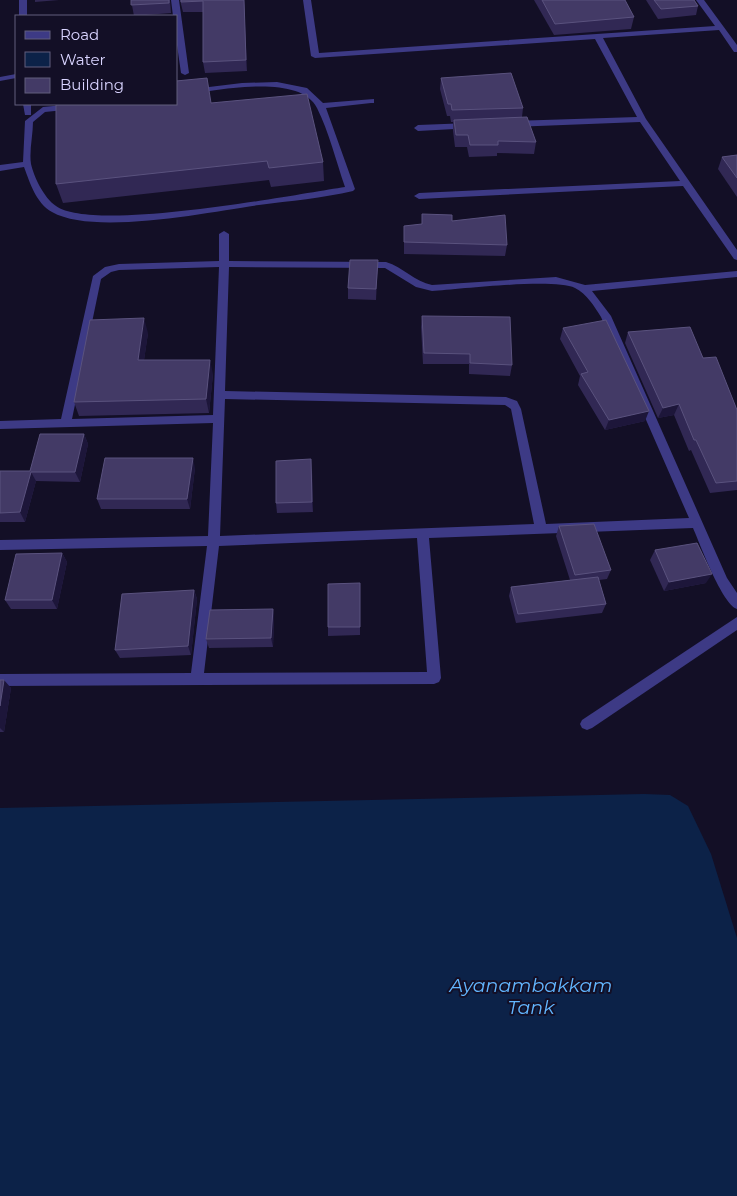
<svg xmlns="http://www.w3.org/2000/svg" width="737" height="1196" viewBox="0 0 737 1196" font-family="Montserrat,sans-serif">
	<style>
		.water { fill: #0c2248 }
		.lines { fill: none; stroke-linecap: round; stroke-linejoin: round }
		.minor { fill: #3d3a85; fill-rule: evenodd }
		.wall { fill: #312854 }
		.shaded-wall { fill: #1d163a }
		.building { fill: #433a66; stroke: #5a527e }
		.labels { text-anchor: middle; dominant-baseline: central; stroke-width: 4; stroke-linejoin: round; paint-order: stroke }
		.near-water-label { font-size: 19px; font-style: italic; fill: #62b6ff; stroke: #130f26 }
	</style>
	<rect width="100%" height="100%" fill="#130f26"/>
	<!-- water -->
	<polygon class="water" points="644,794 670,795 688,806 711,854 737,938 737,1196 0,1196 0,808"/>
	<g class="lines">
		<!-- minor -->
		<g class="minor">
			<rect x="19" y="0" width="8" height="16"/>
			<polygon points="171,0 179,0 189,73 185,75 181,73 176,38 176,16 173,16"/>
			<polygon points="303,0 311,0 319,53 715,26 696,0 704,0 737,45 737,52 734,52 719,30 603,38 646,119 737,250 737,260 734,259 683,186 419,199 414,196 419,193 680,181 640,122 512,127 508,124 512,121 637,117 595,39 315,58 311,56"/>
			<polygon points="16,74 16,78 0,81 0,77"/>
			<path d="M277,82l30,6 16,15 51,-4v4h-3l-45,5 29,81 -2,2c-30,7 -63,10 -94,14 -50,7 -165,31 -207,7 -16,-9 -22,-29 -28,-45l-24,4v-6l23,-3 2,-41 18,-14 31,-3h23l-4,3 -48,5 -12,10c0,13 -4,29 -2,42 3,13 13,34 25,42 38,27 236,-11 289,-19 -9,-26 -16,-55 -28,-79 -18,-37 -108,-16 -141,-12v-5l66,-8z"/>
			<polygon points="23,104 31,104 31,115 25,115"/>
			<polygon points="470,123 473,124 473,128 418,131 414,128 418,125"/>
			<path d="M224,231l5,3v27l157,1c17,5 29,20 46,23l124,-8 29,8 152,-14v6l-145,14 19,25 116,262 10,15v16c-15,-5 -37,-65 -44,-81l-264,10 12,140 -2,4 -5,2 -434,2v-12l191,-1 16,-127 -207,4v-10l208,-4 5,-113 -213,6v-8l61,-2 32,-143 12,-9 14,-3 100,-3v-27zM219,267l-6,148 -141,4 29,-140 10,-7 8,-2zM229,267l156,1 31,19 16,4c29,-2 122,-13 143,-3 12,6 19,18 26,29l88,201 -143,6 -25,-115 -4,-8 -11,-4 -281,-6zM225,399l280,6 6,4 23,115 -314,12zM417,538l10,134 -223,1 15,-127z"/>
			<polygon points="737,617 737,630 592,728 587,730 582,728 580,724 582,720"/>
		</g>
	</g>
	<!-- wall -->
	<g class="wall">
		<polygon points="35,0 59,0 35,2"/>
		<polygon points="131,0 170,0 171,13 134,16"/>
		<polygon points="180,0 244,0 247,71 205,73 203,62 203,12 183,12"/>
		<polygon points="534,0 625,0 634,17 631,29 554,35"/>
		<polygon points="646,0 694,0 698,6 696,15 658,19"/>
		<polygon points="441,78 523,108 522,117 536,142 534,154 497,153 497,156 469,157 467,147 455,147 453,131 453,122 451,122 450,116 447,116 440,89"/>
		<polygon points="211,103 323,162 324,181 271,187 269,180 63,203 56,184"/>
		<polygon points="737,155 737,197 718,169 722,157"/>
		<polygon points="452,221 507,245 505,256 404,254 404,226"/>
		<polygon points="378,260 376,300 348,299 348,288"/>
		<polygon points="422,316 512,365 510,376 469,374 469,364 423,364 421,327"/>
		<polygon points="563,328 645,421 605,430 578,385 580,376 560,339"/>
		<polygon points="628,332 703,358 737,410 737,490 710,493 691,450 689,451 674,415 658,418 625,343"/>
		<polygon points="148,333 144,360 213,374 209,413 79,416 74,402"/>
		<polygon points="84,434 88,444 80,482 36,481 25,522 0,522 0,471 30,471"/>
		<polygon points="195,468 190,509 101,509 97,499"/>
		<polygon points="312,469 313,512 277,513 276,503"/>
		<polygon points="559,526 611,570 607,579 599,580 606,604 602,613 516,623 509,596 511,587 570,580 556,536"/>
		<polygon points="655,550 706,583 664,591 650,560"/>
		<polygon points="62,553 67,562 57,609 11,609 5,600"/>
		<polygon points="360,583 360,635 328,636 328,627"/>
		<polygon points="194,590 197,599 191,655 120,658 115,650"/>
		<polygon points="273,609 274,618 273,647 209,648 206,639"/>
		<polygon points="0,680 11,688 4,732 0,732"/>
	</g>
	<!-- shaded-wall -->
	<g class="shaded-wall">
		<polygon points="244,0 247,71 246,60"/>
		<polygon points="144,318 148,333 142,374 138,360"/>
		<polygon points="210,360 213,374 209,413 206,399"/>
		<polygon points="679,404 674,415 658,418 663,408"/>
		<polygon points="649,411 645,421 605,430 609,420"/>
		<polygon points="84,434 88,444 80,482 75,472"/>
		<polygon points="193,458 195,468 190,509 187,499"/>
		<polygon points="311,459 312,469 313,512 312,502"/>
		<polygon points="31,472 36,481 25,522 20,512"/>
		<polygon points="62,553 67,562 57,609 52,600"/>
		<polygon points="712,574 706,583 664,591 669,582"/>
		<polygon points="194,590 197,599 191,655 188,646"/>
		<polygon points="273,609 274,618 273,647 271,638"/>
		<polygon points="4,680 11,688 4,732 0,728 0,706"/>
	</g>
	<!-- building -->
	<g class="building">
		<polygon points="131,0 169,0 169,3 131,5"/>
		<polygon points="181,0 244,0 246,60 203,62 203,1 181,2"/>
		<polygon points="542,0 625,0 634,17 555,24"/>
		<polygon points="654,0 694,0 698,6 661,9"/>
		<polygon points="511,73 523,108 452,110 451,104 448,104 441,78"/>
		<polygon points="207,78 211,103 307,94 323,162 269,168 267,161 56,184 56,104 176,104 176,81"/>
		<polygon points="527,117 536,142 498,141 498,145 470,145 468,135 456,135 454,120"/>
		<polygon points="737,155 737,178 722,157"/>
		<polygon points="422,214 452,215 452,221 505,215 507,245 404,242 404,226 422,224"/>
		<polygon points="350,260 378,260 376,289 348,288"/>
		<polygon points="422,316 510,317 512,365 470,363 470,354 424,353"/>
		<polygon points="144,318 138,360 210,360 206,399 74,402 90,320"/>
		<polygon points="606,320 649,411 609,420 581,374 588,372 563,328"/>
		<polygon points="690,327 703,358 716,357 737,410 737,481 716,483 696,440 694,440 679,404 663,408 628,332"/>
		<polygon points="40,434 84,434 75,472 31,472 20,512 0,513 0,471 30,471"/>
		<polygon points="105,458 193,458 187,499 97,499"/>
		<polygon points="311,459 312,502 276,503 276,461"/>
		<polygon points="594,524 611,570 575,575 559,526"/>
		<polygon points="697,543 712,574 669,582 655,550"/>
		<polygon points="62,553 52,600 5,600 16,554"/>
		<polygon points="598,577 606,604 518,614 511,587"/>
		<polygon points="360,583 360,627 328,627 328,584"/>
		<polygon points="194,590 188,646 115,650 122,594"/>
		<polygon points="273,609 271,638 206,639 210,610"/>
		<polygon points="0,680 4,680 0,706"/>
	</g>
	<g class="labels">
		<!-- near-water labels -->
		<g class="near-water-label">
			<text x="531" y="985">Ayanambakkam<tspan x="531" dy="22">Tank</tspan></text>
		</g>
	</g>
	<!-- legend -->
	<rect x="15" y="15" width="162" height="90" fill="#130f26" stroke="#625e7d"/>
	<rect x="25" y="31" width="25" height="8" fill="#3d3a85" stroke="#625e7d"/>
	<text x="60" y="40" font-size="15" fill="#d9d4ff">Road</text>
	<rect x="25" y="52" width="25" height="15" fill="#0c2248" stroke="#625e7d"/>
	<text x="60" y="65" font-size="15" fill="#d9d4ff">Water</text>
	<rect x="25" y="78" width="25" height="15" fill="#433a66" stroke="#625e7d"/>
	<text x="60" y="90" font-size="15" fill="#d9d4ff">Building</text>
</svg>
